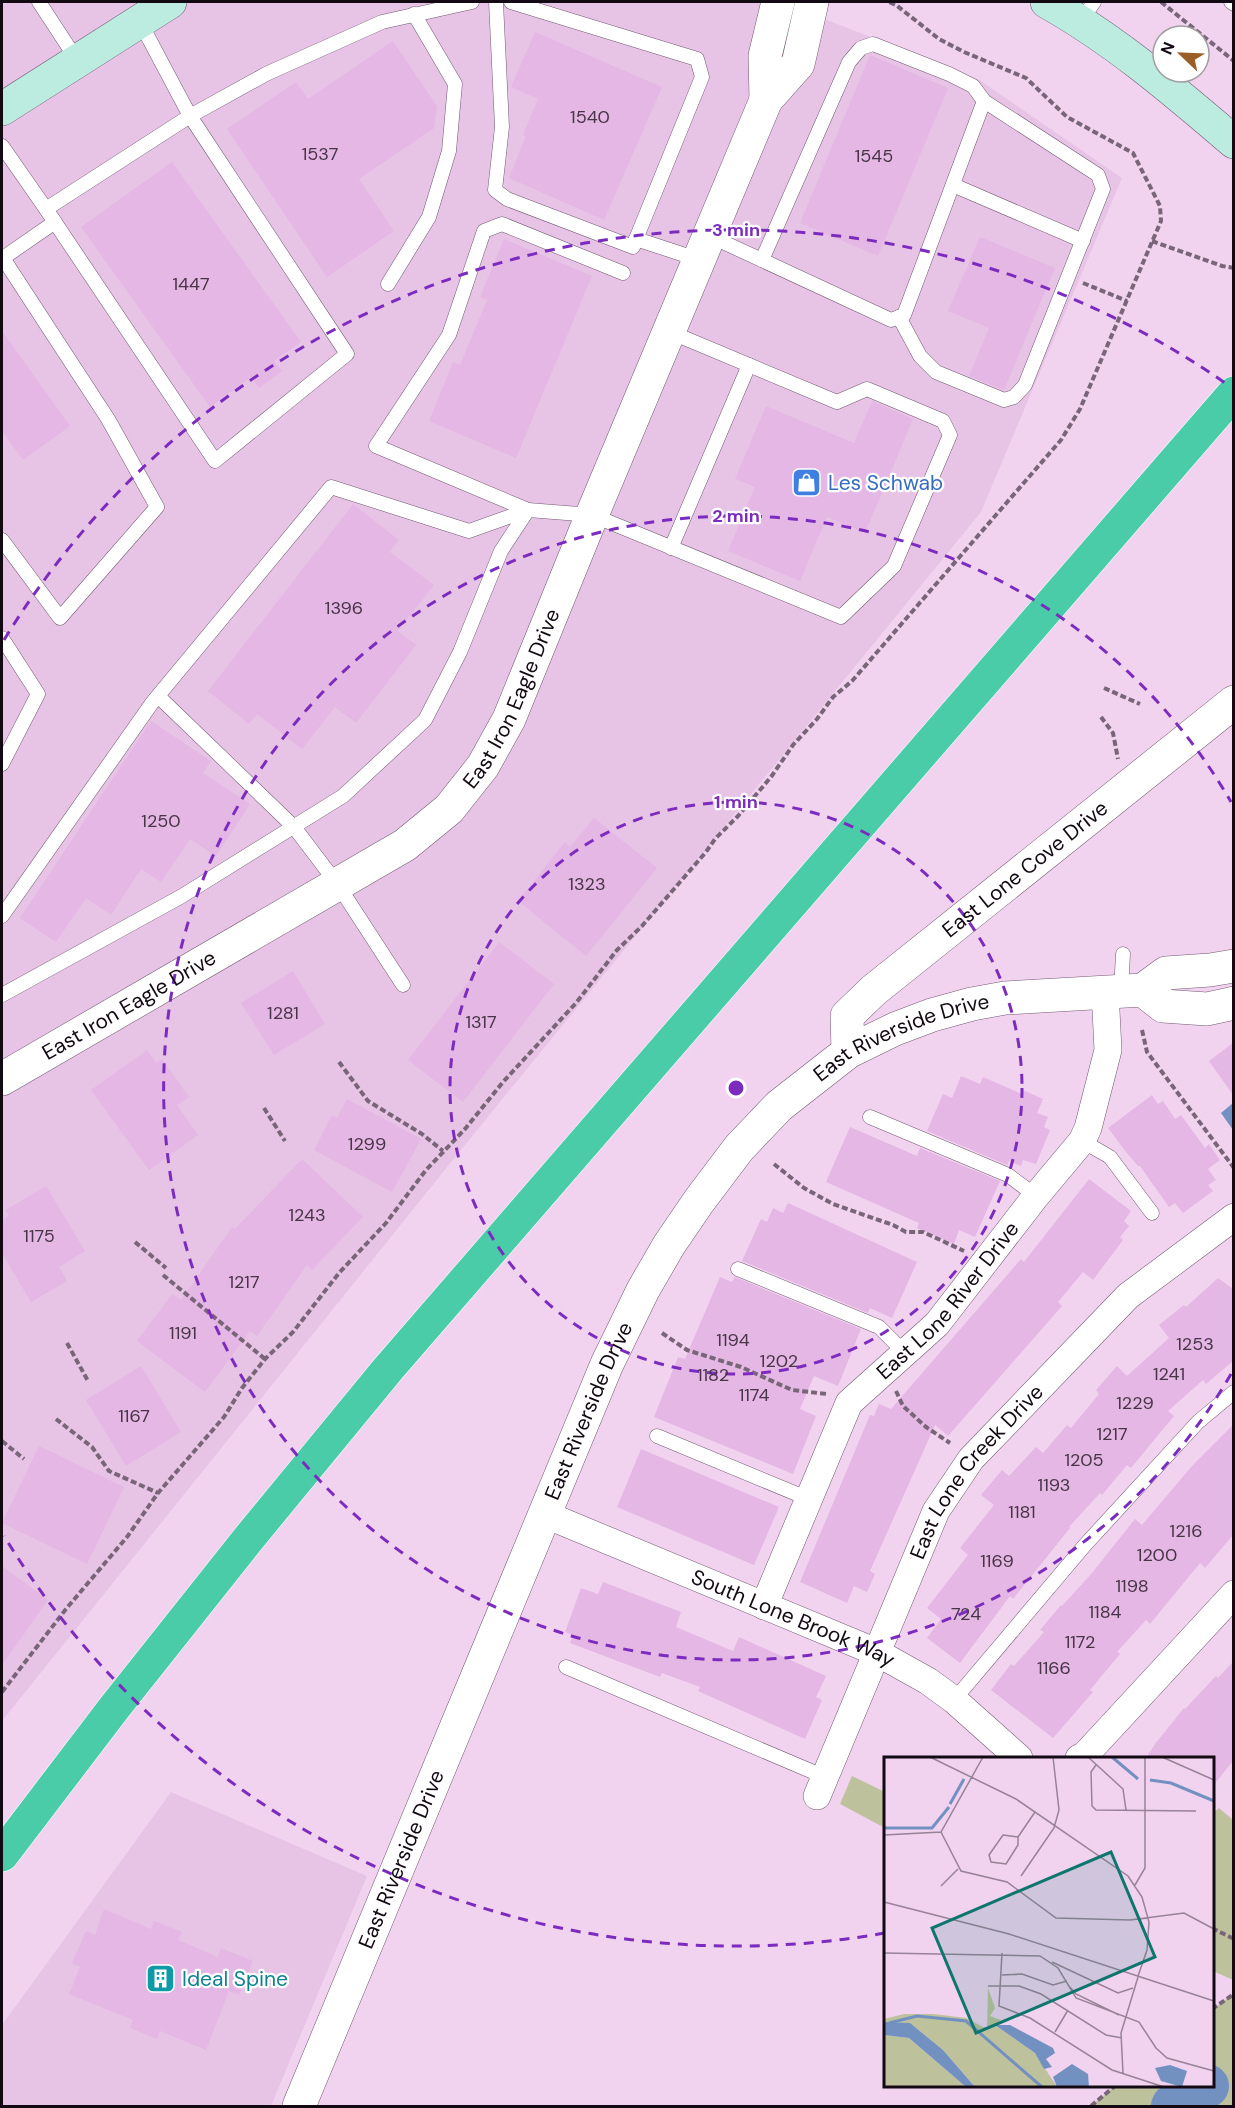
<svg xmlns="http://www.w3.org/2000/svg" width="1235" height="2108" viewBox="0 0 1235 2108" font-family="'DM Sans',sans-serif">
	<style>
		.built { fill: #e7c4e6 }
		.green { fill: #bec29c }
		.water { fill: #7291c1 }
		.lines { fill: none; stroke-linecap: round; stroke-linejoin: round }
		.river { stroke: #7291c1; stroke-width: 44 }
		.building { fill: #e5b7e4 }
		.service-casing { stroke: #725971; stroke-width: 15 }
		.minor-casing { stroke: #725971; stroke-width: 28 }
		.tertiary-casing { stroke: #725971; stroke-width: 34 }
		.secondary-casing { stroke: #725971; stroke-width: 34 }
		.trunk-casing { stroke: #fff; stroke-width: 34 }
		.path { stroke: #786578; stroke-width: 4; stroke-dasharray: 6 3; stroke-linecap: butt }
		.service { stroke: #fff; stroke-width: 14 }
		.minor { stroke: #fff; stroke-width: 27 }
		.tertiary { stroke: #fff; stroke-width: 33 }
		.secondary { stroke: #bbecdf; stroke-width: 33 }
		.trunk { stroke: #4acca8; stroke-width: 33 }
		.ring { fill: none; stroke: #7b2cbf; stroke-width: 3; stroke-dasharray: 10 8 }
		.labels { text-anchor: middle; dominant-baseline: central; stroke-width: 4.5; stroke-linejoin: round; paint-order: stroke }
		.number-label { font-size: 18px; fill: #473446 }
		.shop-label { font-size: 21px; fill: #366cbe; stroke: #fff; text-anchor: start }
		.street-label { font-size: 21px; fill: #120912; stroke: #fff }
		.culture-label { font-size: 21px; fill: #0d838f; stroke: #fff; text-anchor: start }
		.inset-river { fill: none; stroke: #7291c1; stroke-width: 3 }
		.inset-road { fill: none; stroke: #988297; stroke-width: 1.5 }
		.view { fill: #0f766e; fill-opacity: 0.15; stroke: #0f766e; stroke-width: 3 }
		.inset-edge { fill: none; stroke: #120912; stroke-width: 3 }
		.centre { fill: #7b2cbf; stroke: #fff; stroke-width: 3 }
		.ring-label { font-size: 18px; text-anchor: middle; font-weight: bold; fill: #7b2cbf; stroke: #fff; stroke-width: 4.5; stroke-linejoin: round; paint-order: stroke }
	</style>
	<rect width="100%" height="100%" fill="#f1d3f0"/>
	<!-- built -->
	<g class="built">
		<polygon points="2,2 781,2 978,79 1122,178 981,512 456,1156 2,1721"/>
		<polygon points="171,1792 367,1876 271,2106 2,2106 2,2025"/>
	</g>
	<!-- green -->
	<g class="green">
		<polygon points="852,1776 885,1792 885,1828 840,1804"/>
		<polygon points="1219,1808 1233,1820 1233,1980 1213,1971 1212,1814"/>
		<polygon points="1233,1994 1233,2106 1091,2106 1115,2086 1212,2086 1213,2009"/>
	</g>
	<!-- water -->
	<polygon class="water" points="1233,1103 1233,1130 1221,1113"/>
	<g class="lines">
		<!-- river -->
		<polyline class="river" points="1173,2106 1207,2086"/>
	</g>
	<!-- building -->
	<g class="building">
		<polygon points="535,32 662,87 604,220 509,178 526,136 523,135 538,99 511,87"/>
		<polygon points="393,41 437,106 434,128 359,179 394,231 327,277 227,129 296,82 308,99"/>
		<polygon points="870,55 948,88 878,256 800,223"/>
		<polygon points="172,162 301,342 274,361 282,371 259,388 251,377 210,407 81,227"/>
		<polygon points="980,237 1055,268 1004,390 969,376 989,328 948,311"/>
		<polygon points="504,239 592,276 516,458 429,421 453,362 460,365 487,300 480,297"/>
		<polygon points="2,331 70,426 23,460 2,431"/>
		<polygon points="872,401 913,419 865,533 827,517 800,581 728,551 755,487 735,479 766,406 854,443"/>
		<polygon points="353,504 399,540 390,552 434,585 398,631 416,645 356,723 335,707 302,749 257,714 249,724 208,691"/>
		<polygon points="151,721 211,761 203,773 250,804 216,856 190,839 161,882 141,869 111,915 86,898 56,942 20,918"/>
		<polygon points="594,818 657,868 586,956 518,901 565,842 570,847"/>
		<polygon points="499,942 554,984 463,1102 408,1060"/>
		<polygon points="293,971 325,1024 274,1055 241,1003"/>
		<polygon points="1233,1043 1233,1095 1209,1061"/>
		<polygon points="147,1050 156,1063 162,1059 189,1097 177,1105 198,1135 149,1170 91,1090"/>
		<polygon points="961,1076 980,1084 983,1077 1022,1094 1023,1090 1043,1099 1037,1113 1048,1117 1044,1127 1050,1130 1036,1164 1023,1160 1021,1166 1009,1161 1007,1165 927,1131 943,1094 952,1098"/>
		<polygon points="1152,1095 1158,1104 1163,1101 1175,1119 1181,1115 1205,1148 1209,1144 1220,1160 1208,1169 1216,1180 1208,1185 1213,1191 1183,1213 1175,1203 1169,1207 1140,1166 1138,1166 1126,1152 1108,1128"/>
		<polygon points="347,1099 421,1139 392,1192 314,1150 332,1115 337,1118"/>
		<polygon points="850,1127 917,1156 920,1148 1000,1181 975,1237 959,1230 954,1244 917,1228 919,1223 826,1182"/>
		<polygon points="302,1159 363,1217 312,1270 307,1265 257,1336 250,1331 205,1392 137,1341 172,1294 181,1300 232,1227 235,1229"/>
		<polygon points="1089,1179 1131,1211 1124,1221 1129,1226 1120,1237 1123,1240 1093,1280 1083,1272 1058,1302 1062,1306 948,1436 935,1425 870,1571 875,1574 867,1592 854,1586 847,1603 800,1582 870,1415 874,1416 879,1404 891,1409 1021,1259 1024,1262"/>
		<polygon points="46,1186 85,1251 59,1267 67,1281 31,1302 2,1253 2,1220 9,1216 6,1210"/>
		<polygon points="788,1203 917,1262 892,1318 870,1308 868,1313 742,1261 761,1219 767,1222 773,1208 783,1213"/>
		<polygon points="720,1277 732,1282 735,1277 861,1329 838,1386 814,1376 800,1409 816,1416 793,1474 654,1417 678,1357 685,1359"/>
		<polygon points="1218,1278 1233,1289 1233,1361 1206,1384 1203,1380 1168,1411 1174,1416 1131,1468 1127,1465 1102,1495 1100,1493 1069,1527 1070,1528 1013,1599 1010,1596 960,1663 927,1638 941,1619 927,1608 968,1555 960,1548 994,1505 981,1495 1002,1470 1009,1476 1036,1447 1043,1453 1067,1425 1071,1428 1099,1394 1096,1390 1117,1366 1127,1376 1169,1338 1159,1325 1184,1305 1186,1307"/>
		<polygon points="141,1366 181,1432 126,1466 86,1400"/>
		<polygon points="1233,1425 1233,1535 1205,1568 1200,1563 1150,1624 1146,1620 1117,1652 1120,1654 1090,1690 1093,1692 1053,1738 991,1690 1011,1664 1014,1666 1044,1632 1040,1630 1061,1605 1062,1606 1092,1573 1135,1519 1142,1525 1192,1466"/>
		<polygon points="39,1446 124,1487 87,1564 2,1523"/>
		<polygon points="641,1449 779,1507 754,1565 617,1507"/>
		<polygon points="2,1566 48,1600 2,1665"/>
		<polygon points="603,1582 681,1612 676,1627 733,1651 739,1637 826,1676 816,1697 822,1700 805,1739 698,1691 700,1687 662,1673 660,1677 570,1643 573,1635 565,1632 581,1588 598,1594"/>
		<polygon points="1233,1662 1233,1761 1212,1787 1212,1758 1146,1758 1155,1744 1184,1708 1185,1709 1216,1676 1218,1678"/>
		<polygon points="104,1909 151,1929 154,1921 182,1932 178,1940 218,1957 221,1948 253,1961 239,1995 229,1991 206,2050 160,2031 157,2039 130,2028 133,2020 69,1994 80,1967 72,1963 86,1931 95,1935"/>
	</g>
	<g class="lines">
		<defs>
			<g id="service">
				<polyline points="39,2 77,60"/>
				<polyline points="496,2 502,127 495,190 507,199 633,247 636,239"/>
				<polyline points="511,2 697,59 702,77 636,239 700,260"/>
				<polyline points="1231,2 1234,4"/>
				<polyline points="139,20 190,116 266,74 382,22 472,2"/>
				<polyline points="1080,22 1094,2"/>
				<polygon points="190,116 347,354 215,461 46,209"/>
				<polyline points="2,146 46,209"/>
				<polyline points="953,185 1083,241"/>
				<polyline points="710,236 891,320 904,315 984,101"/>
				<polyline points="3,258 55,222"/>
				<polyline points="2,259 3,258 108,419 157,507 60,618 2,540"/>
				<polyline points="762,260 849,62 861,48 873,44 949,74 973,86 984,101 1098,175 1103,189 1025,385 1014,397 1004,400 936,372 920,356 899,317"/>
				<polyline points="388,284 429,217 449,151 455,84 414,14"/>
				<polyline points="671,548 749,365"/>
				<polyline points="2,638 38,694 2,764"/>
				<polyline points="158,696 294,827 338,885 403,985"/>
				<polyline points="2,916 152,703 331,487 469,531 528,510 592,515 841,617 894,566 950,435 943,421 867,389 837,402 670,332"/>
				<polyline points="1121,990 1123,954"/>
				<polyline points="2,995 182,896 343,796 425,720 460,652 501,551 528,510 376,446 449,335 484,231 502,224 623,273"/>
				<polyline points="870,1117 1008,1175 1036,1196"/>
				<polyline points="1082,1141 1110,1157 1152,1213"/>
				<polyline points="738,1269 879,1327 905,1353"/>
				<polyline points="657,1436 809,1499"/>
				<polyline points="566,1667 825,1777"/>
				<polyline points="954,1700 1085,1545 1198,1422 1234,1392"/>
			</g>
			<g id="minor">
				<path id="s1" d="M544,1514l332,138 52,29 26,19 65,58"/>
				<path id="s2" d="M764,1606l85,-203 88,-79 99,-128 46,-55 6,-13 20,-78 -3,-59"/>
				<polyline points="1079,1758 1085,1755 1234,1594"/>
				<path id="s3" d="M817,1796l119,-285 35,-52 157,-163 106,-79"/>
			</g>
			<g id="tertiary">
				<polyline points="778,2 765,56 766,100 798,64 812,2"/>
				<polyline points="1143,990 1163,1006 1207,1009 1234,1003"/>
				<path id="s4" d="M848,1052l-1,-36 27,-26 360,-288"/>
				<path id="s5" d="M2,1079l403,-234 44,-36 34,-43 26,-47 83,-204 174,-415"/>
				<path id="s6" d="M299,2106l308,-742 36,-74 26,-45 30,-44 40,-53 40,-42 69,-54 47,-23 37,-14 40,-11 33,-6 138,-8 23,-17 44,-3 24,-4"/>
			</g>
			<g id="secondary">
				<path d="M1047,2c68,38 127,89 187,140"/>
				<polyline points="2,109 170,2"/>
			</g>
			<polyline id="trunk" points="2,1855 114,1708 249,1538 388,1369 1234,393"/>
		</defs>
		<!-- service casing -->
		<use href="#service" class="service-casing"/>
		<!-- minor casing -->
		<use href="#minor" class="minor-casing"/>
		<!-- tertiary casing -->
		<use href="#tertiary" class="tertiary-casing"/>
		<!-- secondary casing -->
		<use href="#secondary" class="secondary-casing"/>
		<!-- trunk casing -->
		<use href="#trunk" class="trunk-casing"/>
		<!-- path -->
		<g class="path">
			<polyline points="1161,2 1234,61"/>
			<polyline points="1152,241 1222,266 1234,268"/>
			<polyline points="1083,283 1127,301"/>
			<polyline points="1104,688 1140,704"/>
			<polyline points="1101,717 1113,733 1118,759"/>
			<polyline points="1142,1030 1147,1052 1234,1168"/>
			<polyline points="339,1062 368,1101 422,1134 443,1151"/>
			<polyline points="264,1108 285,1141"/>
			<polyline points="774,1164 804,1188 833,1204 893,1225 906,1232 923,1232 964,1251"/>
			<polyline points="135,1242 166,1268"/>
			<polyline points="163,1275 265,1359"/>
			<polyline points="662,1333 687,1350 741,1367 792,1390 827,1394"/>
			<polyline points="67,1343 88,1381"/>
			<polyline points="896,1391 903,1406 926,1427 950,1443"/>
			<polyline points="56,1419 92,1447 109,1471 158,1493"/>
			<polyline points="2,1441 24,1459"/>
			<polyline points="2,1692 66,1609 127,1537 158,1493 224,1417 242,1388 265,1359 293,1332 339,1273 386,1223 426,1170 465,1129 503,1082 576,1003 617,950 642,926 706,852 715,839 738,816 771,777 793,745 817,719 833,697 852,681 1061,440 1080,409 1161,221 1160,206 1133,153 1067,117 1026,78 964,52 939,39 896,5 889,2"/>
			<polyline points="1212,1928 1234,1939"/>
			<polyline points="1212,2009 1234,1994"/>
			<polyline points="1091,2106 1115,2086"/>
		</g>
		<!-- service -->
		<use href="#service" class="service"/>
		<!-- minor -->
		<use href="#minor" class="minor"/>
		<!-- tertiary -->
		<use href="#tertiary" class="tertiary"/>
		<!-- secondary -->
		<use href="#secondary" class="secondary"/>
		<!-- trunk -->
		<use href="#trunk" class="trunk"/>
	</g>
	<!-- distance rings -->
	<g class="ring">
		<circle cx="736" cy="1088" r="286"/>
		<path d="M1231 1374A572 572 0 1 1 1231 802"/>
		<path d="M885 1933A858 858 0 0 1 4 1536M4 640A858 858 0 0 1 1228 385"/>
	</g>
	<!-- icons -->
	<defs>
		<symbol id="shop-square" viewBox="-11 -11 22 22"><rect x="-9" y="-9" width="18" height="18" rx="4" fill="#3f7fe0" stroke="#fff"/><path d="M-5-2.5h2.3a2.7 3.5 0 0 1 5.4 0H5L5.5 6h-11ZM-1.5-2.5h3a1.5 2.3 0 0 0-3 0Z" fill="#fff"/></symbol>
		<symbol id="building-square" viewBox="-11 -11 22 22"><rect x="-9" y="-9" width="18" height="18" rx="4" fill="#0f9aa8" stroke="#fff"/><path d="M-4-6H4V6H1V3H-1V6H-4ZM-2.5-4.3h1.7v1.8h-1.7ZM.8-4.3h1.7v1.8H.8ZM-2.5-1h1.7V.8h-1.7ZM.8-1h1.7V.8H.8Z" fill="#fff"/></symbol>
	</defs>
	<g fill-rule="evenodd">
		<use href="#shop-square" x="790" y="466" width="33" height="33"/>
		<use href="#building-square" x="144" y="1962" width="33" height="33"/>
	</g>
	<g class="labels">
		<!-- number labels -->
		<g class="number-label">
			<text x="590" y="117">1540</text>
			<text x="320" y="154">1537</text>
			<text x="874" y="156">1545</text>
			<text x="191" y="284">1447</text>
			<text x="344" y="608">1396</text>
			<text x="161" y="821">1250</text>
			<text x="587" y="884">1323</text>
			<text x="283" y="1013">1281</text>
			<text x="481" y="1022">1317</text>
			<text x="367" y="1144">1299</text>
			<text x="307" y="1215">1243</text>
			<text x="39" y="1236">1175</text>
			<text x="244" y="1282">1217</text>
			<text x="183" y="1333">1191</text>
			<text x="733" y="1340">1194</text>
			<text x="1195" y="1344">1253</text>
			<text x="779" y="1361">1202</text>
			<text x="1169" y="1374">1241</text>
			<text x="713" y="1375">1182</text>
			<text x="754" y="1395">1174</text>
			<text x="1135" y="1403">1229</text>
			<text x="134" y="1416">1167</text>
			<text x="1112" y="1434">1217</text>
			<text x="1084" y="1460">1205</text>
			<text x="1054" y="1485">1193</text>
			<text x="1022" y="1512">1181</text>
			<text x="1186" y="1531">1216</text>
			<text x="1157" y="1555">1200</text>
			<text x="997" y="1561">1169</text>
			<text x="1132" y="1586">1198</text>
			<text x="1105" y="1612">1184</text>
			<text x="966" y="1614">724</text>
			<text x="1080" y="1642">1172</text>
			<text x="1054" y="1668">1166</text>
		</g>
		<!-- shop labels -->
		<g class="shop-label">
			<text x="828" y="483">Les Schwab</text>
		</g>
		<!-- street labels -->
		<g class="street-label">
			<text stroke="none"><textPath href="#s5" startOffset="651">East Iron Eagle Drive</textPath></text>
			<text stroke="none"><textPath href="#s4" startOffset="267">East Lone Cove Drive</textPath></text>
			<text stroke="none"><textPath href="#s5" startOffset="147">East Iron Eagle Drive</textPath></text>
			<text stroke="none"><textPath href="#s6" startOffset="1258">East Riverside Drive</textPath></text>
			<text stroke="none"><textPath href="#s2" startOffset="363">East Lone River Drive</textPath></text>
			<text stroke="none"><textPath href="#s6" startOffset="753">East Riverside Drive</textPath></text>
			<text stroke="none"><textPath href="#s3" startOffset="364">East Lone Creek Drive</textPath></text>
			<text stroke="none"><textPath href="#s1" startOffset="270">South Lone Brook Way</textPath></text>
			<text stroke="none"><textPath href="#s6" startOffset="267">East Riverside Drive</textPath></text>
		</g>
		<!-- culture labels -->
		<g class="culture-label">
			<text x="182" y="1979">Ideal Spine</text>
		</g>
	</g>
	<!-- overview -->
	<g transform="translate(884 1757)">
		<rect width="330" height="330" fill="#f1d3f0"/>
		<path d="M104,231l7,20 -5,8 11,4 -6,5 40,28 22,34h-82l-32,-37 -27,-22 -32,-6v-3l20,-5h30l32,4 21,11zM0,278l25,3 57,49h-82z" fill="#bec29c"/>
		<path d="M0,265l26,1 33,27 32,37h-9l-57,-49 -25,-3zM111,268h15l43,23 2,5 -9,6 6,8 -8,2 -9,-16zM188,307l16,10 1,13h-32l-4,-10zM286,308l17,6 -5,16 -21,-6 -6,-13z" fill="#7291c1"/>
		<path class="inset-river" d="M228,0l26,22M266,23l21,3 43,18M66,47l14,-25M0,71h48l17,-21M5,266l28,-7 49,5 76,66"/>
		<path class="inset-road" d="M46,0l86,42 112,77 14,21 7,25 -2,28 -9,26M204,0l35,32 3,21M278,0l52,23M212,8l-5,7 1,34 4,4 100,1M57,75l20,39 46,11 49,36 74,2M0,78l57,-3 42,-75M119,78l15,2v8l-12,19 -15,-2 -2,-7zM134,80l17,-25M137,119l33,-48 5,-18 -6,-53M251,128l10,-17v-111M57,129l17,-17M0,145l125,32 205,67M264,161l-18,2 54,-7 30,16M0,196l156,3 18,12 18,30 63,24 17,26 11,10 47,13M118,196l-3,53 31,12 82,52 52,17M168,205l66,31 15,-5M118,218l20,-1 31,11 14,-4M184,228l8,9 43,21M104,229h31l22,8 65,41 16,3M171,275l13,-22M239,316l-2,-40 17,-56"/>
		<path class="view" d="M227,95l44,105 -179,76 -44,-105z"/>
		<rect width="330" height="330" class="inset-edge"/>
	</g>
	<circle cx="736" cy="1088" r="9" class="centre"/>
	<g class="ring-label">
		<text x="736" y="236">3 min</text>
		<text x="736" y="522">2 min</text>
		<text x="736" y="808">1 min</text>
	</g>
	<!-- border -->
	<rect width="1235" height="2108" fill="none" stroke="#120912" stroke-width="6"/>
	<!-- north arrow -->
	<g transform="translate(1181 54) rotate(293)"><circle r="28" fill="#ffffff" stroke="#a09da0" stroke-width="1.5"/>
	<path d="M0-4.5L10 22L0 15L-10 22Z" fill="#9d5d26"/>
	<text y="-9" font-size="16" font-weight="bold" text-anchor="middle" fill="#120912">N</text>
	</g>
</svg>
